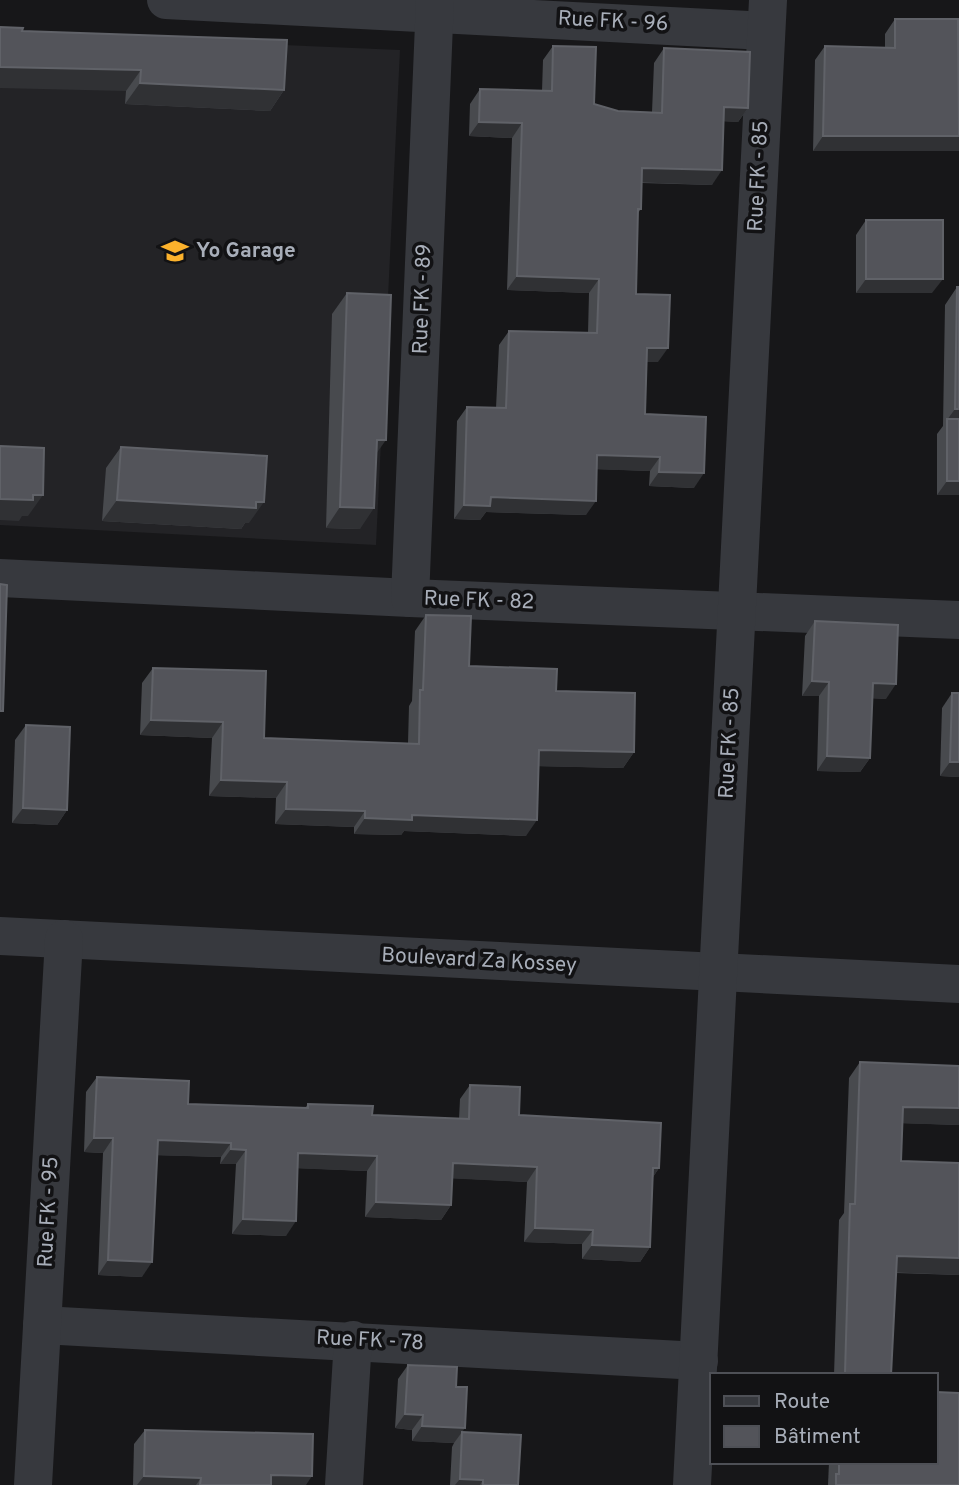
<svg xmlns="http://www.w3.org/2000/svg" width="959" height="1485" viewBox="0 0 959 1485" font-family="Overpass,sans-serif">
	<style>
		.built { fill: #232326 }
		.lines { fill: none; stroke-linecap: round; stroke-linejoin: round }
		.street { stroke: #37393e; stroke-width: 38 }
		.wall { fill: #484a4e }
		.shaded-wall { fill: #303134 }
		.building { fill: #53545a; stroke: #606268; stroke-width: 2 }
		.labels { text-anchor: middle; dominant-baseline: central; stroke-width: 7; stroke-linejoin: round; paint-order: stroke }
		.street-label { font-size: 21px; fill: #a8aeb9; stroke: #121214 }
		.poi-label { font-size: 21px; font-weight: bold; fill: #a8aeb9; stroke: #121214; text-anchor: start }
	</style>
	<rect width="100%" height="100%" fill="#171719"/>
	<!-- built -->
	<polygon class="built" points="0,33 400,50 376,545 0,525"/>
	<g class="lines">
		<!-- street -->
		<g class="street">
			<polyline points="166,0 766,31"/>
			<polyline points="0,578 410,598 959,620"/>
			<polyline points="410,598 435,0"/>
			<polyline points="0,936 959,984"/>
			<polyline points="42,1325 699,1361"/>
			<polyline points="33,1485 64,939"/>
			<polyline points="344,1485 353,1340"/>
			<polyline points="692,1485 768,0"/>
		</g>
	</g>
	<!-- wall -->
	<g class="wall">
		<polygon points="895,19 959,151 813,151 815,60 825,46 885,48 885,34"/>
		<polygon points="22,31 284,90 270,111 125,104 126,91"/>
		<polygon points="553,46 594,104 618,111 652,112 654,63 664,48 748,108 738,122 724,121 712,185 642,183 641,209 638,213 636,294 658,362 647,362 645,414 694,488 649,486 650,471 597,469 586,515 486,512 480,520 454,519 457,421 467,407 496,408 499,345 509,331 588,333 589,293 507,290 512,138 469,136 470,104 480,89 542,91 543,60"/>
		<polygon points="866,220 932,293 856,293 856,235"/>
		<polygon points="957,287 959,495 937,495 937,434 943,426 945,305"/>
		<polygon points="347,293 376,454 360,529 326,528 332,314"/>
		<polygon points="121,447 249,523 245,523 241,529 102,521 106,468"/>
		<polygon points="426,615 469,666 556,691 634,752 623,768 538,766 526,836 404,831 401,835 354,834 354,827 275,824 276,798 209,796 212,738 140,735 142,683 153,668 264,738 408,743 409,706 412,701 415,631"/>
		<polygon points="815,621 886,699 872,698 870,758 860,772 817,771 819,696 802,696 805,636"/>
		<polygon points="952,693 959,693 959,777 940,776 942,708"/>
		<polygon points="26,725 67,810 57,825 12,823 15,740"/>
		<polygon points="860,1062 959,1066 959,1125 902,1123 901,1161 959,1275 896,1273 891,1375 834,1375 839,1220 844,1213 849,1078"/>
		<polygon points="97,1077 188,1104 305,1108 308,1104 372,1115 459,1119 460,1099 470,1085 519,1115 659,1168 653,1177 650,1247 640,1262 582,1259 582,1244 524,1242 527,1182 452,1178 451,1205 441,1220 365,1217 367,1171 298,1168 286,1236 232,1234 236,1164 220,1164 221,1157 157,1155 142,1277 98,1275 103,1153 84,1152 86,1092"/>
		<polygon points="408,1365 456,1387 462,1432 518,1485 450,1485 452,1447 454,1443 412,1441 412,1430 395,1428 398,1379"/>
		<polygon points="145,1430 306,1485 133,1485 134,1444"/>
		<polygon points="829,1462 936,1462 959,1485 828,1485"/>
	</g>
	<!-- shaded-wall -->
	<g class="shaded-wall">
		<polygon points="0,67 141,70 126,91 0,88"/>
		<polygon points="140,83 284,90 270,111 125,104"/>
		<polygon points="724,107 748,108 738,122 714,121"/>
		<polygon points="479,122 522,123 512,138 469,136"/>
		<polygon points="823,136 959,136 959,151 813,151"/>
		<polygon points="642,168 722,170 712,185 632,182"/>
		<polygon points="517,276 599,279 589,293 507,290"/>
		<polygon points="866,279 943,279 932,293 856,293"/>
		<polygon points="647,348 668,348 658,362 637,362"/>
		<polygon points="955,409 959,409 959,427 947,420"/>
		<polygon points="377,440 386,440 371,461"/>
		<polygon points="597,455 660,457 650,471 587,469"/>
		<polygon points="659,472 704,473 694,488 649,486"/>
		<polygon points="947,481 959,481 959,495 937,495"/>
		<polygon points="33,495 43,495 28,516 22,516 19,521 0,520 0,499"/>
		<polygon points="491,497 596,501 586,515 486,512 480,520 454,519 464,505"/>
		<polygon points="117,500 256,502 264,502 249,523 245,523 241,529 102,521"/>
		<polygon points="340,507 374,508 360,529 326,528"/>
		<polygon points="812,681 829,682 819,696 802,696"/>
		<polygon points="873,683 896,684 886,699 862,698"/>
		<polygon points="151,720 223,722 212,738 140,735"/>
		<polygon points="539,750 634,752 623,768 528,766"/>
		<polygon points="827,756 870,758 860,772 817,771"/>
		<polygon points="950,762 959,762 959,777 940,776"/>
		<polygon points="221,780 287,782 276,798 209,796"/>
		<polygon points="23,808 67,810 57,825 12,823"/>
		<polygon points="286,809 365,811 354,827 275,824"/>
		<polygon points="412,815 537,820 526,836 404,831 401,835 354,834 365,818"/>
		<polygon points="903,1107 959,1108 959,1125 892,1123"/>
		<polygon points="94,1138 113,1138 103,1153 84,1152"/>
		<polygon points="158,1140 231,1143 221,1157 147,1155"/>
		<polygon points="231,1149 246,1150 236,1164 220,1164"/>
		<polygon points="298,1153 377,1156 367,1171 288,1168"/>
		<polygon points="453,1163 537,1167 527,1182 443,1178"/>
		<polygon points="653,1168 659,1168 649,1183"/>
		<polygon points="376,1202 451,1205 441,1220 365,1217"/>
		<polygon points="243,1219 296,1221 286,1236 232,1234"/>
		<polygon points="535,1228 593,1230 582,1244 524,1242"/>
		<polygon points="592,1245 650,1247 640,1262 582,1259"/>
		<polygon points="897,1256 959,1258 959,1275 886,1272"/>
		<polygon points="108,1260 152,1262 142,1277 98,1275"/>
		<polygon points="405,1414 423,1415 412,1430 395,1428"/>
		<polygon points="422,1426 465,1428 454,1443 412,1441"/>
		<polygon points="271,1475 312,1476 306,1485 264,1485"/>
		<polygon points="144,1476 201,1478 196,1485 137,1485"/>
		<polygon points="460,1479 483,1480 480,1485 455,1485"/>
	</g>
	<!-- building -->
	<g class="building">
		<polygon points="895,19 958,19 959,136 823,136 825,46 895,48"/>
		<polygon points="0,27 23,28 22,31 287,40 284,90 140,83 141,70 0,67"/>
		<polygon points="553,46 596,47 594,104 618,111 662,113 664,48 750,52 748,108 724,107 722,170 642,168 641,209 638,209 636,294 670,295 668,348 647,348 645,414 706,417 704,473 659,472 660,457 597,455 596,501 491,497 490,506 464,505 467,407 506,408 509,331 597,333 599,279 517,276 522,123 479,122 480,89 552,91"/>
		<rect x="866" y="220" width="77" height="59"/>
		<polygon points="957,287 959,287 959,409 955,409"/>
		<polygon points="347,293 391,295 386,440 377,440 374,508 340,507"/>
		<rect x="947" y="419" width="12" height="62"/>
		<polygon points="0,446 44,448 43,495 33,495 33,500 0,499"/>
		<polygon points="121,447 267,456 264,502 256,502 256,508 117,500"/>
		<polygon points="0,584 7,585 3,711 0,711"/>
		<polygon points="426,615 471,616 469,666 557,669 556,691 635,693 634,752 539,750 537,820 412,815 412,820 365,818 365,811 286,809 287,782 221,780 223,722 151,720 153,668 266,671 264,738 419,744 420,690 423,690"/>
		<polygon points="815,621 898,625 896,684 873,683 870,758 827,756 829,682 812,681"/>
		<polygon points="952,693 959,693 959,762 950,762"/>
		<polygon points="26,725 70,727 67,810 23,808"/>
		<polygon points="860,1062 959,1066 959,1108 903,1107 901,1161 959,1163 959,1258 897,1256 891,1375 843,1375 843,1373 845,1373 850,1204 855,1204"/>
		<polygon points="97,1077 189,1081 188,1104 308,1108 308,1104 373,1106 372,1115 469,1119 470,1085 520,1087 519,1115 661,1123 659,1168 653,1168 650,1247 592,1245 593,1230 535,1228 537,1167 453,1163 451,1205 376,1202 377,1156 298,1153 296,1221 243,1219 246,1150 231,1149 231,1143 158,1140 152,1262 108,1260 113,1138 94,1138"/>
		<polygon points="408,1365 457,1367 456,1387 467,1387 465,1428 422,1426 423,1415 405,1414"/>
		<polygon points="936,1392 959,1393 959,1485 836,1485 836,1474 839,1474 839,1462 936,1462"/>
		<polygon points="145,1430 313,1434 312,1476 271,1475 271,1485 200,1485 201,1478 144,1476"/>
		<polygon points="462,1432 521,1435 518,1485 483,1485 483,1480 460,1479"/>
	</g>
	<!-- icons -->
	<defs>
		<symbol id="school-bare" viewBox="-9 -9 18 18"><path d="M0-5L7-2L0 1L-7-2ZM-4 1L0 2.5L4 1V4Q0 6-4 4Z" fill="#fcb22c" stroke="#121214" stroke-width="2.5" paint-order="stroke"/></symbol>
	</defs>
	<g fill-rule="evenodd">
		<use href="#school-bare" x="156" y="232" width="38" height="38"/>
	</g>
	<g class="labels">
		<!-- street labels -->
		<g class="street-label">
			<text transform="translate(613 22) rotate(3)">Rue FK - 96</text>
			<text transform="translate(759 176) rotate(-87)">Rue FK - 85</text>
			<text transform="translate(423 299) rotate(-88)">Rue FK - 89</text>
			<text transform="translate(479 601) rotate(2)">Rue FK - 82</text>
			<text transform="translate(730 743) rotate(-87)">Rue FK - 85</text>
			<text transform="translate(479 961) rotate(3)">Boulevard Za Kossey</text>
			<text transform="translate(49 1212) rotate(-87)">Rue FK - 95</text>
			<text transform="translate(370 1341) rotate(3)">Rue FK - 78</text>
		</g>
		<!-- poi labels -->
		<g class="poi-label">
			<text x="196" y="251">Yo Garage</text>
		</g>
	</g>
	<!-- legend -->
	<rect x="710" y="1373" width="228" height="91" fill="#121214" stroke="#4e5056" stroke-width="2"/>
	<rect x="724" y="1396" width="35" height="10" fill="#37393e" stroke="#4e5056" stroke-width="2"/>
	<text x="774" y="1408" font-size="21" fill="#a8aeb9">Route</text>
	<rect x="724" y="1426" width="35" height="21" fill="#53545a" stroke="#4e5056" stroke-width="2"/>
	<text x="774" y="1443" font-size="21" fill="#a8aeb9">Bâtiment</text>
</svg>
